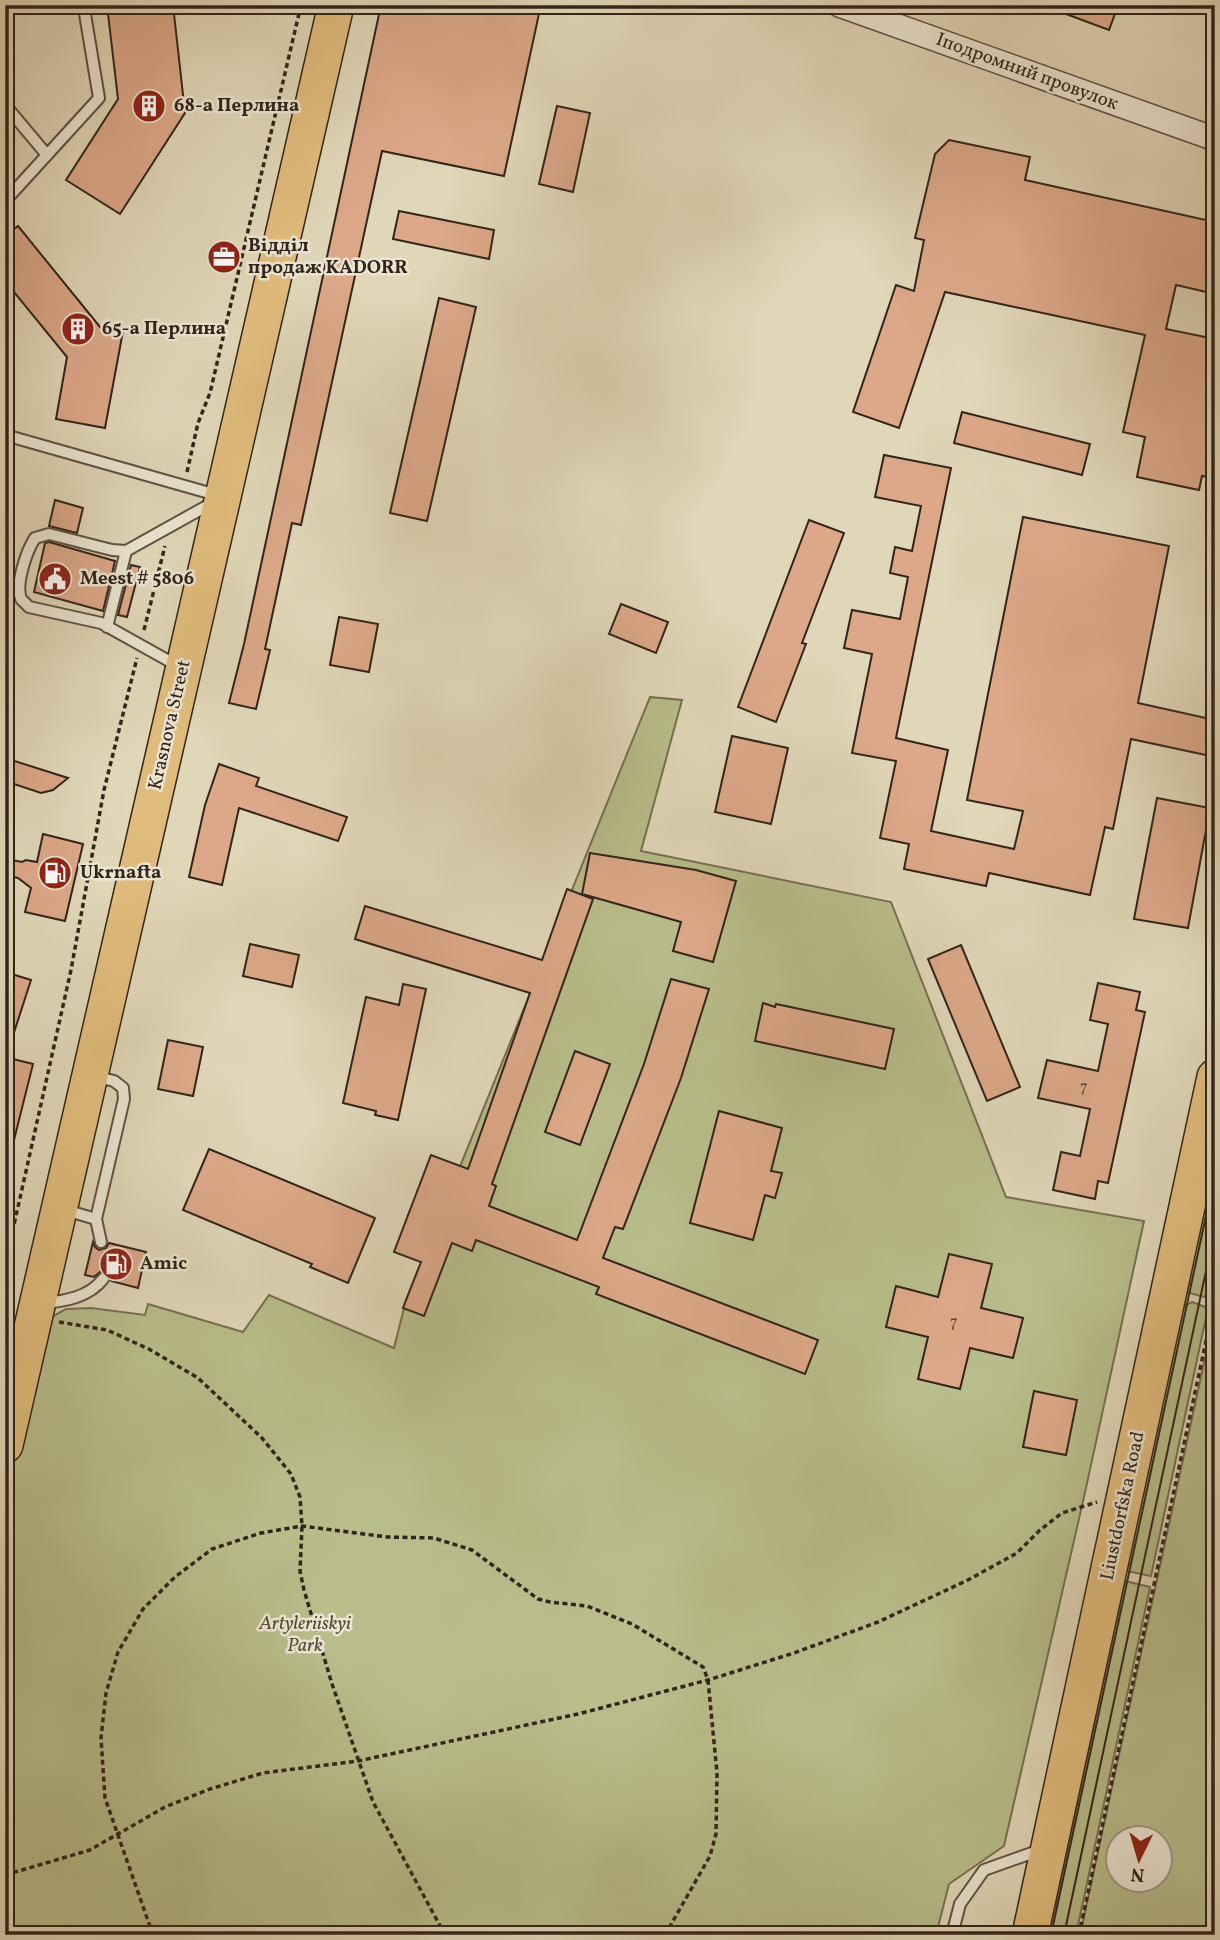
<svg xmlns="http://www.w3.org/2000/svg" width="1220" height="1940" viewBox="0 0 1220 1940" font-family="Vollkorn,serif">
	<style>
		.green { fill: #b8bd8b; stroke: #757052; stroke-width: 2; fill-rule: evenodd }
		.building { fill: #dca889; stroke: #32241a; stroke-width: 2 }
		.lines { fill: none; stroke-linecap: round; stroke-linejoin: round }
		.lane-casing { stroke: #5e5142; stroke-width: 14 }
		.street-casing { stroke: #5e5142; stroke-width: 26 }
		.primary-casing { stroke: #32241a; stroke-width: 38 }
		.path { stroke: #32241a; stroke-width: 3.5; stroke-dasharray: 5 3.5; stroke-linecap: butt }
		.lane { stroke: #ebe5d1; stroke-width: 10 }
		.street { stroke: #ebe5d1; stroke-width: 23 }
		.primary { stroke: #e0bc7c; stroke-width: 35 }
		.tram { stroke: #32241a; stroke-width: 2 }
		.labels { text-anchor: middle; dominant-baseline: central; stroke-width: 5; stroke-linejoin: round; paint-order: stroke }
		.number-label { font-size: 16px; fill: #5c4536 }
		.street-label { font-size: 19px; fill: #32241a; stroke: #ebe5d1 }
		.poi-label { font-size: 19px; font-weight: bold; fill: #32241a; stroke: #ebe5d1; text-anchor: start }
		.park-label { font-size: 19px; font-style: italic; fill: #544a36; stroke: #ebe5d1 }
	</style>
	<rect width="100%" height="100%" fill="#e0d7b8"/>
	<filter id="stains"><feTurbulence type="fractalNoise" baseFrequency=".00286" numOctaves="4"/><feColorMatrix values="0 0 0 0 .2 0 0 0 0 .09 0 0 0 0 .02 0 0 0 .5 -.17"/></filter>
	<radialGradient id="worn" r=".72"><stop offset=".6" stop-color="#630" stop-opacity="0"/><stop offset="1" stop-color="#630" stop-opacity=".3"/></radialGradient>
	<!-- green -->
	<g class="green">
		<polygon points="650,697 682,700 641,851 891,902 1006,1197 1144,1221 1084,1497 1004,1846 949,1884 936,1935 5,1935 5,1474 10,1458 37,1334 53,1316 66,1309 91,1308 145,1315 148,1304 243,1332 269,1295 394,1348 406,1300"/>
		<polygon points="1215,1155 1215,1277 1212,1289 1204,1297 1186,1292"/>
		<polygon points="1192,1302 1208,1308 1151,1576 1127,1571 1182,1307"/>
		<path d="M1215,1312v623h-135zM1118,1839h42v42h-42z"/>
		<polygon points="1125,1581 1150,1587 1076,1935 1049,1935"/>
	</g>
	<!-- building -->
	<g class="building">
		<polygon points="107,5 173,5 185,113 120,214 66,180 118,99"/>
		<polygon points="381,5 524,5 540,9 504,176 382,151 301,525 292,523 265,649 270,650 256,709 229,703 244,644"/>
		<polygon points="1047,5 1099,5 1116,11 1109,30 1047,7"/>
		<polygon points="557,106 590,113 573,192 539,184"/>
		<polygon points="949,140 1030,157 1025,180 1215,222 1215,294 1176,285 1166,329 1215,339 1215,414 1210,434 1215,435 1215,478 1202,476 1199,490 1137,477 1145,437 1123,432 1145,335 945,292 899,428 853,412 896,285 914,291 924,240 915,238 935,154"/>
		<polygon points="399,211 494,230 489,259 393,239"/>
		<polygon points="18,226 100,327 123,331 105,428 56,419 67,357 5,281 5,236"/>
		<polygon points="439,298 476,307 427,521 390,513"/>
		<polygon points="962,412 1090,444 1082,475 954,443"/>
		<polygon points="884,455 951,468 896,738 948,750 931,831 1014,849 1023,811 967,800 1023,517 1169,546 1138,703 1215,720 1215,757 1131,739 1113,829 1105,827 1090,895 989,873 986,886 904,869 909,844 880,838 896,761 852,753 872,654 844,648 852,610 900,619 908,577 890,573 895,547 912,551 921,506 875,497"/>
		<polygon points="55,500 83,508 77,533 49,526"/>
		<polygon points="809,520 844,533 802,643 806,644 776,722 738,707"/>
		<polygon points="49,542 115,561 103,611 34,592 45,543"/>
		<polygon points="131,565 140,567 127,617 118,615"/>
		<polygon points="621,604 668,622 656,653 609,634"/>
		<polygon points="339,617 378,624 369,672 330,665"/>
		<polygon points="732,736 788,748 771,824 715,812"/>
		<polygon points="5,758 68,778 53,790 41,793 5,781"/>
		<polygon points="219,764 259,778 256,786 347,817 338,841 239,808 222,885 189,877 205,805"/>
		<polygon points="1157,798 1210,808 1188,928 1134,919"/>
		<polygon points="43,834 83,844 65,921 25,912 31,888 18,878 9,876 12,860 22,862 26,860 37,862"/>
		<polygon points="590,853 696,870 736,881 713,962 673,951 681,922 582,894"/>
		<polygon points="567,889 593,899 492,1184 496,1186 489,1206 577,1240 644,1064 671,979 709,989 681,1078 623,1229 615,1227 603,1258 818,1340 805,1374 596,1294 599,1287 476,1240 472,1251 452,1243 424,1316 403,1308 421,1262 394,1252 431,1155 468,1169 530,993 355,939 365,906 542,960"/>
		<polygon points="250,944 299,955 292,987 243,976"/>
		<polygon points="961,945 1020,1087 987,1101 928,959"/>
		<polygon points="5,972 31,980 8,1051 5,1050"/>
		<polygon points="1098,983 1140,992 1136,1010 1145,1012 1108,1183 1098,1181 1095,1199 1053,1190 1061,1152 1080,1156 1090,1109 1038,1098 1047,1060 1098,1071 1108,1024 1090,1020"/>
		<polygon points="403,984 426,989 398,1120 375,1115 376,1111 343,1103 366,997 399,1005"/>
		<polygon points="763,1003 775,1007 776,1004 894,1029 885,1069 755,1041"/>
		<polygon points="168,1040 203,1047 193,1096 158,1089"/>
		<polygon points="575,1051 610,1064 580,1145 545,1132"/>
		<polygon points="5,1057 33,1064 11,1152 5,1152"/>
		<polygon points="719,1111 782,1128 771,1171 782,1173 775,1198 765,1195 753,1240 690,1223"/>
		<polygon points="209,1149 375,1218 348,1283 310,1267 312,1264 183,1210"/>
		<polygon points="93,1242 95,1247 99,1250 106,1248 109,1243 146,1252 138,1288 111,1281 110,1276 105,1272 100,1272 94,1277 85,1275"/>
		<polygon points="949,1254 992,1264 981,1308 1023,1318 1013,1358 970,1348 960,1389 918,1379 928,1337 886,1327 896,1286 938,1297"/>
		<polygon points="1034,1391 1077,1400 1066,1455 1023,1447"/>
	</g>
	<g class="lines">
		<defs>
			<g id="lane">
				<polyline points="5,105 47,155"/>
				<polyline points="5,201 99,98 85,14"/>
				<polyline points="5,435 220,496"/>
				<polyline points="107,627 126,551"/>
				<path d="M178,666l-77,-43 -72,-16c-1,-1 -7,-7 -8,-8 -6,-15 6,-49 14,-61l14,-4 63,16 14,1 88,-49"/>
				<polyline points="94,1076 114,1081 123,1088 124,1099 96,1219 101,1242"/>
				<polyline points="65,1210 96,1219"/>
				<path d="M44,1303c22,-2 45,-6 59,-24"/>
				<polyline points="5,1332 25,1332"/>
				<polyline points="952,1935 960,1904 984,1870 1043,1849"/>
			</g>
			<polyline id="street" points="839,5 1215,139"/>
			<g id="primary">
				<polyline points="5,1445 336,5"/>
				<polyline points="1030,1935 1215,1077"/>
			</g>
		</defs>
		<!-- lane casing -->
		<use href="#lane" class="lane-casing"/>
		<!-- street casing -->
		<use href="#street" class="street-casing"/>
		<!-- primary casing -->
		<use href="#primary" class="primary-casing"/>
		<!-- path -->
		<g class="path">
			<polyline points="225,261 240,264"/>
			<polyline points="187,472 198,423 210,393 301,5"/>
			<polyline points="144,630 165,546"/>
			<polyline points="5,1265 71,970 104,790 137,658"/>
			<polyline points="59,1322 107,1330 149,1349 198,1378 262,1438 291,1474 300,1497 302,1526 300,1571 304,1590 332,1684 373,1802 445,1935"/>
			<polyline points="5,1875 90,1850 165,1807 210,1789 263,1773 358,1761 578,1714 708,1680 794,1653 878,1622 968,1580 1017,1553 1040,1530 1062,1513 1097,1502"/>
			<polyline points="153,1935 105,1798 101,1738 106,1693 118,1652 143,1609 175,1577 212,1549 261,1533 302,1526 387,1537 434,1538 472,1550 538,1599 550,1602 587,1606 632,1624 703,1667 708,1680 717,1773 716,1834 710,1856 665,1935"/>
			<polyline points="1079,1935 1215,1299"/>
		</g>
		<!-- lane -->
		<use href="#lane" class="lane"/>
		<!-- street -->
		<use href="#street" class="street"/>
		<!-- primary -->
		<use href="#primary" class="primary"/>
		<!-- tram -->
		<g class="tram">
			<polyline points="1051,1935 1215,1174"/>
			<polyline points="1064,1935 1215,1229"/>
		</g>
	</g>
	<!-- icons -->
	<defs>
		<symbol id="building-disc" viewBox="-11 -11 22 22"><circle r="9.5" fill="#8f2418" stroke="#ebe5d1"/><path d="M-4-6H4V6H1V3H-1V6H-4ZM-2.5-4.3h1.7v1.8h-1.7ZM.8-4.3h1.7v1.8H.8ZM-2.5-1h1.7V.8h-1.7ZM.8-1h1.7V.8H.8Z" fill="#fff"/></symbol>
		<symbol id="office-disc" viewBox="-11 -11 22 22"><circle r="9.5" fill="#8f2418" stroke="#ebe5d1"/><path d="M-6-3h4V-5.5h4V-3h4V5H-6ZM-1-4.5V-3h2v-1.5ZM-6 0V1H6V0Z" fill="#fff"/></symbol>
		<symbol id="civic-disc" viewBox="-11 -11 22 22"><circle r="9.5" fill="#8f2418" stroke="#ebe5d1"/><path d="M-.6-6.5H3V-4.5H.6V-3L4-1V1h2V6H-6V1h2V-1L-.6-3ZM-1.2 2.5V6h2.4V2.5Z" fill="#fff"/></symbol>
		<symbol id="fuel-disc" viewBox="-11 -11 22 22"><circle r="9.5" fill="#8f2418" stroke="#ebe5d1"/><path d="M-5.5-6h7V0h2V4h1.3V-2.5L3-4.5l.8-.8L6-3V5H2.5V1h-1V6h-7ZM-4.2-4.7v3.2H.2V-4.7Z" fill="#fff"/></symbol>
	</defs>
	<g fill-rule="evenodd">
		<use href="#building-disc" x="130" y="87" width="38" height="38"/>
		<use href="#office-disc" x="205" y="238" width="38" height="38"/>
		<use href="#building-disc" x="59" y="310" width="38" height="38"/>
		<use href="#civic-disc" x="36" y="560" width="38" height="38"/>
		<use href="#fuel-disc" x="36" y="854" width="38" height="38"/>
		<use href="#fuel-disc" x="97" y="1245" width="38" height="38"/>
	</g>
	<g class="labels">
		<!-- number labels -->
		<g class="number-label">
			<text x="1084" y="1088">7</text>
			<text x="954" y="1323">7</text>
		</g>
		<!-- street labels -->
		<g class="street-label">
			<text transform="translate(1027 72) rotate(20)">Іподромний провулок</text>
			<text transform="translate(170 725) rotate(-77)">Krasnova Street</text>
			<text transform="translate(1123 1506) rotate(-78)">Liustdorfska Road</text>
		</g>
		<!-- poi labels -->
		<g class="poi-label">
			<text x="174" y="106">68-а Перлина</text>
			<text x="248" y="246">Відділ<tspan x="248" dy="22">продаж KADORR</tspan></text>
			<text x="102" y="329">65-а Перлина</text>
			<text x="80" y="579">Meest # 5806</text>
			<text x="80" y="873">Ukrnafta</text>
			<text x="140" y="1264">Amic</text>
		</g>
		<!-- park labels -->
		<g class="park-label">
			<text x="305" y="1624">Artyleriiskyi<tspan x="305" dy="22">Park</tspan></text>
		</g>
	</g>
	<!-- margin -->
	<rect width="1220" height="1940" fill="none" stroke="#e0d7b8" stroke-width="28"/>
	<rect x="7" y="7" width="1206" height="1926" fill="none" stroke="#32241a" stroke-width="3.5"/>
	<rect x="14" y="14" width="1192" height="1912" fill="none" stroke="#32241a" stroke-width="2"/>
	<!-- north arrow -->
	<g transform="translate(1139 1859) rotate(185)"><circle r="33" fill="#ebe5d1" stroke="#a19888" stroke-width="2"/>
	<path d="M0-5L12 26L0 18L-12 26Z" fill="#8f2418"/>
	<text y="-10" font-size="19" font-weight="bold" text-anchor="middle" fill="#32241a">N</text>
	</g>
	<rect width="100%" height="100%" filter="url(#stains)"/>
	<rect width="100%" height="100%" fill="url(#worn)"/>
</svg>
